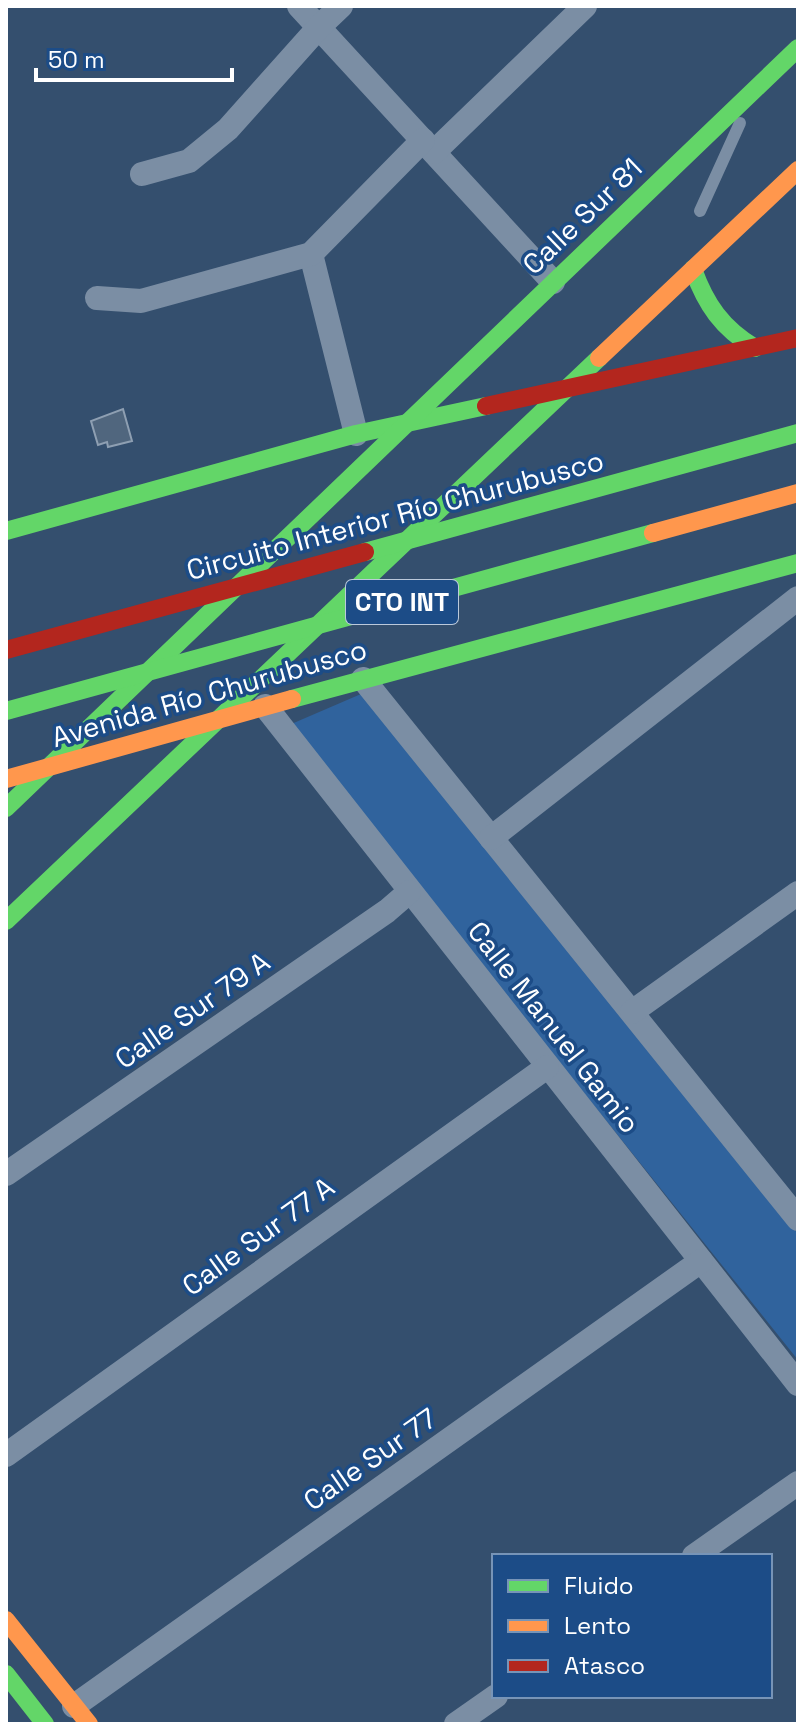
<svg xmlns="http://www.w3.org/2000/svg" width="804" height="1730" viewBox="0 0 804 1730" font-family="'Space Grotesk',sans-serif">
	<style>
		.green { fill: #30639d }
		.building { fill: #50667e; stroke: #8e9fb2; stroke-width: 2 }
		.lines { fill: none; stroke-linecap: round; stroke-linejoin: round }
		.lane { stroke: #7b8ea4; stroke-width: 12 }
		.street { stroke: #7b8ea4; stroke-width: 24 }
		.fast { stroke: #63d668; stroke-width: 18 }
		.slow { stroke: #ff974d; stroke-width: 18 }
		.jam { stroke: #b3261e; stroke-width: 18 }
		.fast-bridge { stroke: #63d668; stroke-width: 18 }
		.slow-bridge { stroke: #ff974d; stroke-width: 18 }
		.jam-bridge { stroke: #b3261e; stroke-width: 18 }
		.labels { text-anchor: middle; dominant-baseline: central; stroke-width: 7; stroke-linejoin: round; paint-order: stroke }
		.shield { fill: #1c4c87; stroke: #bbc9db; stroke-width: 2 }
		.shield-label { font-size: 26px; font-weight: bold; fill: #fff }
		.street-label { font-size: 28px; fill: #fff; stroke: #1c4c87 }
	</style>
	<rect width="100%" height="100%" fill="#344f6e"/>
	<!-- green -->
	<polygon class="green" points="368,691 798,1234 798,1360 289,725"/>
	<!-- building -->
	<polygon class="building" points="123,409 132,441 108,447 107,442 98,445 91,421"/>
	<g class="lines">
		<!-- lane -->
		<polyline class="lane" points="700,211 740,123"/>
		<!-- street -->
		<g class="street">
			<polyline points="299,6 553,282"/>
			<polyline points="434,152 585,6"/>
			<polyline points="142,174 189,161 228,129 319,27 341,6"/>
			<polyline points="311,254 356,434"/>
			<polyline points="97,298 141,301 311,254 423,140"/>
			<polyline points="363,679 798,1219"/>
			<polyline points="265,706 798,1384"/>
			<polyline points="491,838 798,598"/>
			<polyline points="632,1012 798,893"/>
			<polyline points="6,1174 387,911 409,892"/>
			<polyline points="6,1455 547,1067"/>
			<polyline points="694,1556 798,1483"/>
			<polyline points="74,1706 701,1261"/>
			<polyline points="456,1724 496,1696"/>
		</g>
		<!-- fast -->
		<g class="fast">
			<path d="M693,269c13,36 29,59 62,79"/>
			<polyline points="6,531 356,434 486,406"/>
			<polyline points="292,699 798,563"/>
			<polyline points="6,808 798,48"/>
			<polyline points="6,921 599,358"/>
			<polyline points="6,1674 45,1724"/>
		</g>
		<!-- slow -->
		<g class="slow">
			<polyline points="599,358 798,170"/>
			<polyline points="6,779 292,699"/>
			<polyline points="6,1620 89,1724"/>
		</g>
		<!-- jam -->
		<polyline class="jam" points="486,406 798,338"/>
		<!-- fast-bridge -->
		<g class="fast-bridge">
			<polyline points="365,552 798,433"/>
			<polyline points="6,711 653,533"/>
		</g>
		<!-- slow-bridge -->
		<polyline class="slow-bridge" points="653,533 798,493"/>
		<!-- jam-bridge -->
		<polyline class="jam-bridge" points="6,650 365,552"/>
	</g>
	<g class="labels">
		<!-- shield labels -->
		<rect class="shield" x="346" y="580" width="112" height="44" rx="6"/>
		<g class="shield-label">
			<text x="402" y="602">CTO INT</text>
		</g>
		<!-- street labels -->
		<g class="street-label">
			<text transform="translate(582 216) rotate(-44)">Calle Sur 81</text>
			<text transform="translate(395 515) rotate(-15)">Circuito Interior Río Churubusco</text>
			<text transform="translate(209 693) rotate(-16)">Avenida Río Churubusco</text>
			<text transform="translate(192 1010) rotate(-35)">Calle Sur 79 A</text>
			<text transform="translate(554 1027) rotate(52)">Calle Manuel Gamio</text>
			<text transform="translate(258 1236) rotate(-36)">Calle Sur 77 A</text>
			<text transform="translate(370 1459) rotate(-35)">Calle Sur 77</text>
		</g>
	</g>
	<!-- border -->
	<rect width="804" height="1730" fill="none" stroke="#ffffff" stroke-width="16"/>
	<!-- legend -->
	<rect x="492" y="1554" width="280" height="144" fill="#1c4c87" stroke="#7794b7" stroke-width="2"/>
	<rect x="508" y="1580" width="40" height="12" fill="#63d668" stroke="#7794b7" stroke-width="2"/>
	<text x="564" y="1594" font-size="24" fill="#ffffff">Fluido</text>
	<rect x="508" y="1620" width="40" height="12" fill="#ff974d" stroke="#7794b7" stroke-width="2"/>
	<text x="564" y="1634" font-size="24" fill="#ffffff">Lento</text>
	<rect x="508" y="1660" width="40" height="12" fill="#b3261e" stroke="#7794b7" stroke-width="2"/>
	<text x="564" y="1674" font-size="24" fill="#ffffff">Atasco</text>
	<!-- scale -->
	<path d="M36 68v12h196v-12" fill="none" stroke="#ffffff" stroke-width="4"/>
	<text x="48" y="68" font-size="24" fill="#ffffff" stroke="#1c4c87" stroke-width="6" paint-order="stroke">50 m</text>
</svg>
